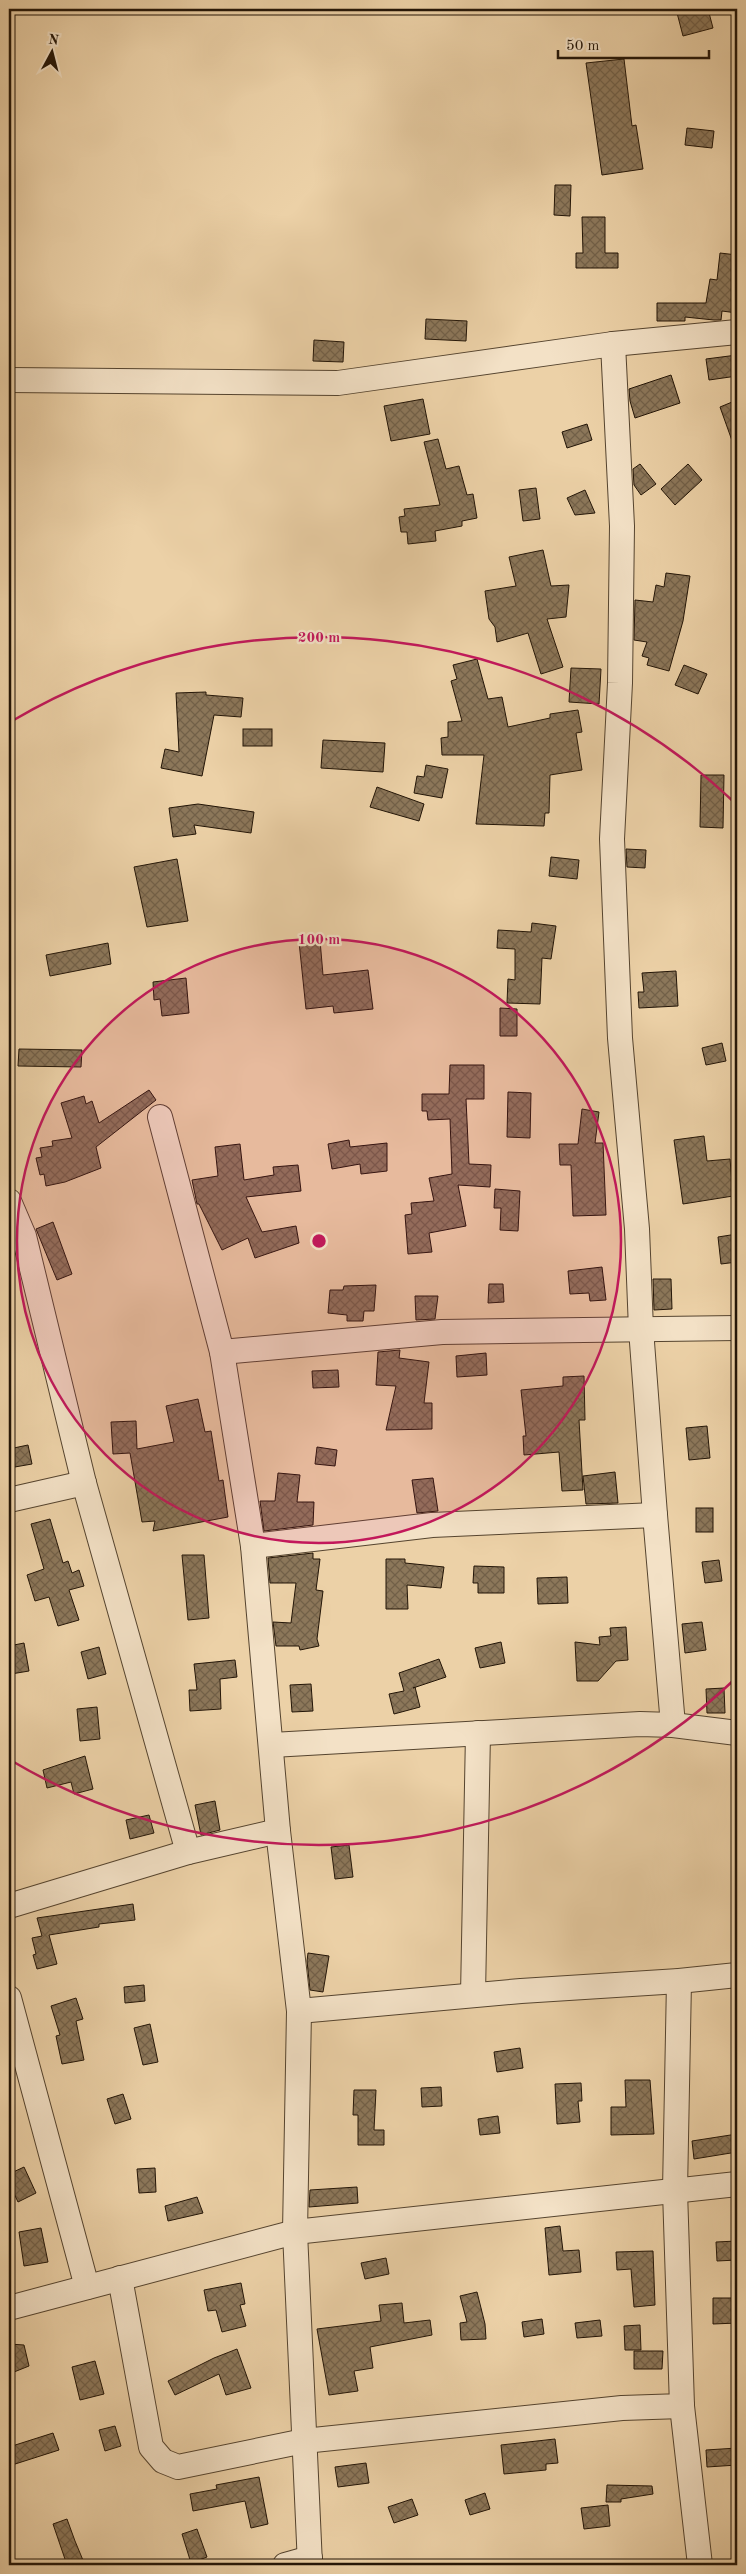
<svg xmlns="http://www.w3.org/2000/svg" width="746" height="2574" viewBox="0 0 746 2574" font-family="'Old Standard TT',serif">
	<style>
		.building { fill: url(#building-cross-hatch); stroke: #231507 }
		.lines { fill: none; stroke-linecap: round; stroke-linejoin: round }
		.street-casing { stroke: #55442f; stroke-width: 26 }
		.street { stroke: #f3e1c6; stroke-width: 24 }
		.ring { fill: none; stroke: #c2185b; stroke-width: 2.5 }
		.centre { fill: #c2185b; stroke: #f3e1c6; stroke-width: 2.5 }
		.ring-label { font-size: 15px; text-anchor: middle; font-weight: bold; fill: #c2185b; stroke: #f3e1c6; stroke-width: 4.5; stroke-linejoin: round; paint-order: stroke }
	</style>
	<defs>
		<pattern id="building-cross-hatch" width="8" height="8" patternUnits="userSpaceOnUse" patternTransform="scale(1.25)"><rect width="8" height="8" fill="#8c775a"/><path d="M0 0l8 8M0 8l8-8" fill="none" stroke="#726048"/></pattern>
	</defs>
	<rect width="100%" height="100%" fill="#ecd1a7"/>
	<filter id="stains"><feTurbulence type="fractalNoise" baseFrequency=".004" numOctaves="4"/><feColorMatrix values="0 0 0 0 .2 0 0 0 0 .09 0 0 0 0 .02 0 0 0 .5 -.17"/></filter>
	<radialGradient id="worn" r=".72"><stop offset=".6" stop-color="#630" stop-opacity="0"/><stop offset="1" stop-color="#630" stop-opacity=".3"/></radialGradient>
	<!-- building -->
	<g class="building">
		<polygon points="676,9 708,9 713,28 683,36"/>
		<polygon points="624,59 632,126 636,125 643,169 602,175 586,63"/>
		<polygon points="687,128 714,131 712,148 685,145"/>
		<polygon points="555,185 571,185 570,216 554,215"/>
		<polygon points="582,217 605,217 605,253 618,253 618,268 576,268 576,253 583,253"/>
		<polygon points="720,253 737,255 737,313 722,311 721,320 714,320 685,317 685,321 657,321 657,303 706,303 710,279 717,280"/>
		<polygon points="426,319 467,321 466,341 425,339"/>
		<polygon points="314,340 344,342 343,362 313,361"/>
		<polygon points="737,355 737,376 709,380 706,359"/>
		<polygon points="671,375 680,403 635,418 630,401 629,389"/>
		<polygon points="423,399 430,434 391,441 384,406"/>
		<polygon points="737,400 737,449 735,449 720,407"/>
		<polygon points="587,424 592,440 567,448 562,432"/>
		<polygon points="438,439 446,469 459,466 467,495 473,494 477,518 462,521 462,526 435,531 436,541 408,544 407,532 401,532 399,517 405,516 404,509 440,505 424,442"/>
		<polygon points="640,464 656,484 641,495 634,485 633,469"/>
		<polygon points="688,464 702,480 675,505 661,489"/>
		<polygon points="536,488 540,519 523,521 519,490"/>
		<polygon points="585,490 595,513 575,515 567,498"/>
		<polygon points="543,550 551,586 569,585 566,617 547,619 563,667 541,674 528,633 497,642 495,627 489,619 485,591 516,586 509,557"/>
		<polygon points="666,573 690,576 683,621 669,671 647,665 649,658 642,656 647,642 634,640 635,600 653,602 656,585 664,587"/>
		<polygon points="477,659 488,699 502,697 508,727 550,718 550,714 578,710 582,732 576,733 582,770 550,775 549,813 545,813 544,826 476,824 484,755 442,755 441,738 448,737 448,722 462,721 451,681 457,679 453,665"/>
		<polygon points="684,665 707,674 698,694 675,685"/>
		<polygon points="571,668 601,669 599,704 569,702"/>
		<polygon points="206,692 206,695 243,698 241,717 214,715 202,776 161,768 165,749 179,752 176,693"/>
		<rect x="243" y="729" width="29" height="17"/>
		<polygon points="323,740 385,743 383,772 321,768"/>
		<polygon points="426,765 448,769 442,798 414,793 417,776 424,777"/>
		<polygon points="701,775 724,775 723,828 700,827"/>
		<polygon points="377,787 424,804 419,821 370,807"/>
		<polygon points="198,804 254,812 251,833 194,825 196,834 173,837 169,808"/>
		<polygon points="626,849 646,850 645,868 627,867"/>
		<polygon points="551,857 579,860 577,879 549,876"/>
		<polygon points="177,859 188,921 147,927 134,867"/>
		<polygon points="532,923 556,926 551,959 542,958 540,1004 507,1003 508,979 515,980 515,949 497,948 498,930 531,932"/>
		<polygon points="320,940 323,975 368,970 373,1009 334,1013 333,1006 306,1009 299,942"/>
		<polygon points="108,943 111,964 50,976 46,955"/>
		<polygon points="676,971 678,1006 639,1008 638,992 644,992 642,973"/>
		<polygon points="186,978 189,1013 162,1016 160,999 154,1000 153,982"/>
		<polygon points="500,1008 517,1009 517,1036 500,1036"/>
		<polygon points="722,1043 726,1061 706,1065 702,1048"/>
		<polygon points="19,1049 82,1050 81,1067 18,1066"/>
		<polygon points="450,1065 484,1065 484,1099 466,1099 469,1164 491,1165 490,1187 458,1185 466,1226 429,1233 432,1252 408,1254 405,1215 412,1214 411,1203 434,1201 429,1178 452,1174 450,1119 428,1120 427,1111 422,1111 422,1094 449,1094"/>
		<polygon points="149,1090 156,1100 96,1147 101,1168 65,1182 46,1186 44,1174 40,1175 36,1158 42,1157 40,1148 53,1146 52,1141 72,1138 61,1103 84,1096 86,1104 92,1101 99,1123"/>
		<polygon points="508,1092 531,1093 530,1138 507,1137"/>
		<polygon points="582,1109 599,1112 595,1143 603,1143 606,1215 573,1216 571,1165 560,1165 559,1144 578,1144"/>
		<polygon points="704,1136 707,1161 730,1159 733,1196 683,1204 674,1140"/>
		<polygon points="349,1140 350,1147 387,1143 387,1171 361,1174 360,1164 332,1169 328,1144"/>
		<polygon points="240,1144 244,1180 274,1175 273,1167 298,1165 301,1191 246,1197 262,1232 296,1226 299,1243 255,1258 248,1238 222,1250 199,1204 197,1204 192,1180 218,1176 215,1147"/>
		<polygon points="495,1189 520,1191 518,1231 500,1230 501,1208 494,1208"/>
		<polygon points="53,1222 72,1274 57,1280 36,1229"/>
		<polygon points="737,1234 737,1262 721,1264 718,1237"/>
		<polygon points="602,1267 606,1300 590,1301 589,1293 570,1294 568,1271"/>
		<polygon points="653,1279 671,1279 672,1309 654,1310"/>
		<polygon points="489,1284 503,1284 504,1302 488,1303"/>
		<polygon points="376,1285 374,1311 364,1311 363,1321 347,1321 347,1315 328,1313 330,1290 343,1290 344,1286"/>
		<polygon points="415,1296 438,1296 435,1319 416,1320"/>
		<polygon points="400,1350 399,1358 429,1362 424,1403 432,1403 432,1429 386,1430 396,1386 376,1385 378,1352"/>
		<polygon points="486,1353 487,1375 457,1377 456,1356"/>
		<polygon points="338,1370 339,1387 313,1388 312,1371"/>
		<polygon points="584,1376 585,1420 579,1420 583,1490 562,1491 559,1452 524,1455 523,1436 526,1436 521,1390 563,1386 563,1377"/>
		<polygon points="198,1399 205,1432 211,1431 219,1481 223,1480 228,1517 153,1531 155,1521 142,1522 130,1453 113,1454 111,1422 136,1421 137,1449 174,1442 166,1406"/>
		<polygon points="707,1426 710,1458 689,1460 686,1428"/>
		<polygon points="28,1445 32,1464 9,1468 9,1449"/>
		<polygon points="317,1447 337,1450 335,1466 315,1464"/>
		<polygon points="615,1472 618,1503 586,1504 583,1476"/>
		<polygon points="278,1473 300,1475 297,1502 314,1502 313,1525 264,1531 260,1501 275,1501"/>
		<polygon points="433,1478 438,1511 417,1513 412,1480"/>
		<rect x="696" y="1508" width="17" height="24"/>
		<polygon points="50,1519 63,1563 68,1561 72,1573 79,1570 84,1586 69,1590 79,1620 58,1626 49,1597 35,1601 27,1575 44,1569 31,1524"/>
		<polygon points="313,1553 313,1559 320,1559 316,1590 323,1591 317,1639 319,1646 300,1650 299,1646 276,1646 273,1622 291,1623 296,1583 270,1583 268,1558"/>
		<polygon points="182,1555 204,1555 209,1618 188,1620"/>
		<polygon points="386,1559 405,1559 405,1563 444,1567 441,1588 407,1585 408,1609 386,1609"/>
		<polygon points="719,1560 722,1581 705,1583 702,1562"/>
		<polygon points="474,1566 504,1567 504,1593 478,1593 478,1583 473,1583"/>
		<polygon points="567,1577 568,1603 538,1604 537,1578"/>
		<polygon points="702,1622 706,1650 685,1653 682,1624"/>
		<polygon points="626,1627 628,1660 616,1661 598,1681 577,1681 575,1642 600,1645 599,1637 611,1636 610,1628"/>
		<polygon points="501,1642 505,1663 480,1668 475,1648"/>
		<polygon points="24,1643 29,1671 11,1674 9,1646"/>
		<polygon points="99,1647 106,1674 88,1679 81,1652"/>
		<polygon points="439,1659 446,1677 413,1688 415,1687 420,1707 394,1714 389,1694 404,1691 399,1673"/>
		<polygon points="235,1660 237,1677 220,1679 221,1709 190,1711 189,1690 197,1690 194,1664"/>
		<polygon points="311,1684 313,1711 292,1712 290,1685"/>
		<polygon points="724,1688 725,1713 707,1713 706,1689"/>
		<polygon points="97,1707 100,1739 80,1741 77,1709"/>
		<polygon points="85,1756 93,1789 74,1794 71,1782 47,1788 43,1770"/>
		<polygon points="215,1801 220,1830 201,1835 195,1805"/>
		<polygon points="149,1815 154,1833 130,1839 126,1820"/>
		<polygon points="349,1845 353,1877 335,1879 331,1847"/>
		<polygon points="133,1904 135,1920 99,1924 99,1927 49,1935 57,1964 37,1969 33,1955 36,1954 32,1938 42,1936 37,1918"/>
		<polygon points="308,1953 329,1956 323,1992 310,1990 307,1961"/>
		<polygon points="144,1985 145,2001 125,2003 124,1987"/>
		<polygon points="76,1998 83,2019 76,2021 84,2060 62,2064 56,2036 60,2035 51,2006"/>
		<polygon points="150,2024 158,2062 143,2065 134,2028"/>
		<polygon points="520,2048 523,2068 497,2072 494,2052"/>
		<polygon points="625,2080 650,2080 654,2134 611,2135 611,2107 626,2107"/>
		<polygon points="581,2083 582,2101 578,2101 580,2122 557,2124 555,2084"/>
		<polygon points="441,2087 442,2106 422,2107 421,2088"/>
		<polygon points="354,2090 376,2090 374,2130 384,2130 384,2145 358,2145 358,2115 353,2115"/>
		<polygon points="123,2094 131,2119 115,2124 107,2099"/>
		<polygon points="498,2116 500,2133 480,2135 478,2119"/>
		<polygon points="737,2134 737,2152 694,2159 692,2141"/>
		<polygon points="24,2167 36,2193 18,2202 9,2183 9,2174"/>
		<polygon points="155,2168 156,2192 139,2193 137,2169"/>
		<polygon points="357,2187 358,2203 309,2207 310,2190"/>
		<polygon points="197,2197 203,2213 168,2221 165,2206"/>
		<polygon points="560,2226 563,2251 579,2250 581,2272 549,2275 545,2228"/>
		<polygon points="41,2228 48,2262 24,2266 19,2232"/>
		<polygon points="737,2241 737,2260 717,2261 716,2242"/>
		<polygon points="653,2251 655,2305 634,2307 631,2269 617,2270 616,2252"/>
		<polygon points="386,2258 389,2274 365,2279 361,2263"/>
		<polygon points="241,2283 245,2304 240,2305 246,2326 222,2332 216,2310 208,2311 204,2290"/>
		<polygon points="477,2292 485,2324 486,2339 461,2340 460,2323 467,2322 460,2296"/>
		<polygon points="713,2298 737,2298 737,2323 713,2324"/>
		<polygon points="402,2303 404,2323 430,2320 432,2335 370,2347 373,2368 354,2371 358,2391 329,2395 317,2329 381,2321 379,2305"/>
		<polygon points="542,2319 544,2334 524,2337 522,2322"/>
		<polygon points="600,2320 602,2336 577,2338 575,2323"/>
		<polygon points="640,2325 641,2350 625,2350 624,2326"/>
		<polygon points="9,2344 24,2345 29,2366 9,2374"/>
		<polygon points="237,2349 251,2388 226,2395 219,2374 175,2395 168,2381 214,2358"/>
		<polygon points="634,2351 663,2351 662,2369 634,2369"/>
		<polygon points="95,2361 104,2394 80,2400 72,2367"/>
		<polygon points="115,2426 121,2446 105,2451 99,2430"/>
		<polygon points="53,2433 59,2450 12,2465 9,2447"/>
		<polygon points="555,2439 558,2463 546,2464 546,2470 504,2474 501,2445"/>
		<polygon points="737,2448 737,2465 707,2467 706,2450"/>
		<polygon points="366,2463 369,2483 338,2487 335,2467"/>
		<polygon points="259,2477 268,2524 251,2528 245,2501 193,2511 190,2494 217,2489 216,2485"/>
		<polygon points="607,2485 652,2486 653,2494 621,2499 621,2502 606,2502"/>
		<polygon points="485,2493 490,2509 470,2515 465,2500"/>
		<polygon points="412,2499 418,2515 394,2523 388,2507"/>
		<polygon points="608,2505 610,2526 584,2529 581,2508"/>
		<polygon points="67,2519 75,2541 85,2565 67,2565 53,2524"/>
		<polygon points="197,2529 207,2557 191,2563 182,2534"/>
	</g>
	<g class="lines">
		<defs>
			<g id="street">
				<polyline points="613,344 622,526 620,683 612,839 620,1038 637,1229 641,1329 655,1515 673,1725"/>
				<polyline points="9,380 338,383 613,344 737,332"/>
				<polyline points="160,1117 222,1352 253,1546 278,1831 299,2011 295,2232 310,2565"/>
				<polyline points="9,1201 24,1236 84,1483 188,1852"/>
				<polyline points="222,1352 442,1332 737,1328"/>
				<polyline points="9,1500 84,1483"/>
				<polyline points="253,1546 432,1525 655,1515"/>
				<polyline points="272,1745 640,1724 673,1725 737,1733"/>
				<polyline points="9,1906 188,1852 278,1831"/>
				<polyline points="473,1995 478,1733"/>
				<polyline points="9,1998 87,2287"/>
				<polyline points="299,2011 521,1991 679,1981 737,1975"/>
				<polyline points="120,2278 151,2447 163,2461 178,2467 304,2441 622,2408 682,2406 675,2191 679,1981"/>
				<polyline points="9,2308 295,2232 737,2184"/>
				<polyline points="682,2406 700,2565"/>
				<polyline points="285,2565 310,2558"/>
			</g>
		</defs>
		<!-- street casing -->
		<use href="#street" class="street-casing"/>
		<!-- street -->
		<use href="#street" class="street"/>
	</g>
	<!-- distance rings -->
	<circle cx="319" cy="1241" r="302" fill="#c2185b" fill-opacity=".12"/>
	<g class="ring">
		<circle cx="319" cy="1241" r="302"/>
		<path d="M735 1679A604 604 0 0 1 12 1761M12 721A604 604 0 0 1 735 803"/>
	</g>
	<circle cx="319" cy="1241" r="8" class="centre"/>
	<g class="ring-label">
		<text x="319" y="642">200 m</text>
		<text x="319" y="944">100 m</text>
	</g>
	<!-- margin -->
	<rect width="746" height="2574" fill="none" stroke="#ecd1a7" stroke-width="30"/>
	<rect x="10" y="10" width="726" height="2554" fill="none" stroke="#231507" stroke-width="2.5"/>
	<rect x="15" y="15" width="716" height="2544" fill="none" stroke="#231507"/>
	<!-- north arrow -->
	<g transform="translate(52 52) rotate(7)" stroke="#f3e1c6" stroke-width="4" paint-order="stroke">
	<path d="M0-4L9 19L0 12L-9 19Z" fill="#231507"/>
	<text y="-8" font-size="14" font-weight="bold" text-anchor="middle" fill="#231507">N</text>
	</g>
	<!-- scale -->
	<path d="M558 50v8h151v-8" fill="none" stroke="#231507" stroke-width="2.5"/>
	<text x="566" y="50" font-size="15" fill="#231507" stroke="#f3e1c6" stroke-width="4" paint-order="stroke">50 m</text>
	<rect width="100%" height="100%" filter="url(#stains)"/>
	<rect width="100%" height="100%" fill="url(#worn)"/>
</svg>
